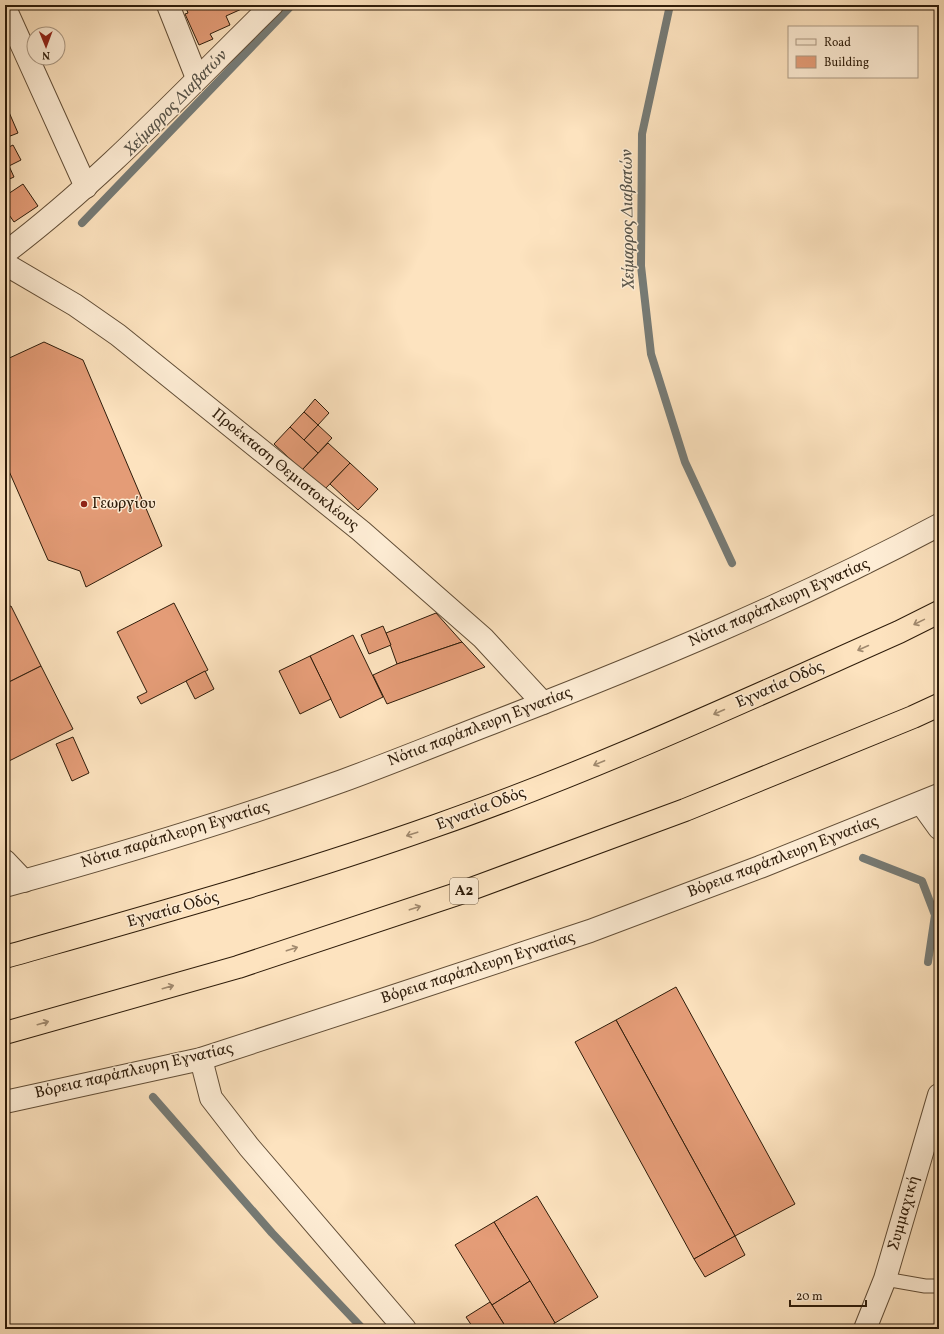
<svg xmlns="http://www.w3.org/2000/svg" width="944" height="1334" viewBox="0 0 944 1334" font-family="Vollkorn,serif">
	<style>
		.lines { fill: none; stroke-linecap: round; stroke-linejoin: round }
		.stream { stroke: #767b76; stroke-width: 8 }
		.building { fill: #e49c77; stroke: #2e1c0a }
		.service-casing { stroke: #624e37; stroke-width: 15 }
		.minor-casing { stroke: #624e37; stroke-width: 24 }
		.tertiary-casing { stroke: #624e37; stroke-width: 24 }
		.motorway-casing { stroke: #2e1c0a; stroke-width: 24 }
		.service { stroke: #feedd5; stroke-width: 13 }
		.minor { stroke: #feedd5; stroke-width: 22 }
		.tertiary { stroke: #feedd5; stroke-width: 22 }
		.motorway { stroke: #fde3bf; stroke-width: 22 }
		.oneway { stroke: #a0896e }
		.poi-dot { fill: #8f2418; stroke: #feedd5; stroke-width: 1.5 }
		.labels { text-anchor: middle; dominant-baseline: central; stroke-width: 3; stroke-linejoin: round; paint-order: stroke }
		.shield { fill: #feedd5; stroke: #6c5b47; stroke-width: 1 }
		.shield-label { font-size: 15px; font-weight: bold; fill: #2e1c0a }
		.street-label { font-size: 16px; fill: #2e1c0a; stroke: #feedd5 }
		.poi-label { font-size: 16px; fill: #2e1c0a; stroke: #feedd5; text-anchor: start }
		.water-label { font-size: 17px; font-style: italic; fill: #585449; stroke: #feedd5 }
	</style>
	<rect width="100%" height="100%" fill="#fde3bf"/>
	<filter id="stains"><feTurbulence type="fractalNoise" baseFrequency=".005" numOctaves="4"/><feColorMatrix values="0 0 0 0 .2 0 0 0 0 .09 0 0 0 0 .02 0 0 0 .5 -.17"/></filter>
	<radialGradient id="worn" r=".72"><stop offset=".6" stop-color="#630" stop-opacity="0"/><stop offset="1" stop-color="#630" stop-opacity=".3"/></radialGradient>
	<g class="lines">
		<!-- stream -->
		<g class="stream">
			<polyline points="670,5 642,134 641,266 651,354 685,462 732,563"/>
			<polyline points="82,223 292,5"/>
			<polyline points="863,858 922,881 935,915 928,962"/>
			<polyline points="153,1097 272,1233 363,1329"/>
		</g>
	</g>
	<!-- building -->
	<g class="building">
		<polygon points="190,5 245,5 246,7 226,16 230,25 210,34 213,39 199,45 185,14 188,13 186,8"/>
		<polygon points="5,103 18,133 5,138"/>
		<polygon points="13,145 21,160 9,166 14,177 5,181 5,149"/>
		<polygon points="23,184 38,206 14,222 5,209 5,196"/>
		<polygon points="44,342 83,360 162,546 86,587 80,571 48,560 5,462 5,360"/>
		<polygon points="315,399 329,413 318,425 304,412"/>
		<polygon points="304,412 318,425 304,440 290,427"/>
		<polygon points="318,425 332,438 318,453 304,440"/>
		<polygon points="290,427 318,453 302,470 274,444"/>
		<polygon points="328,443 350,463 324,490 302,470"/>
		<polygon points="350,463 378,489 358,510 330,484"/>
		<polygon points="174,603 208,670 141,704 137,697 147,692 117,632"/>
		<polygon points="11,606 41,666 5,684 5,608"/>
		<polygon points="436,613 462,642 397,664 386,633"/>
		<polygon points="383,626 391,645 369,654 361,635"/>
		<polygon points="353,635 383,697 340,718 310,656"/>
		<polygon points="462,642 485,667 387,704 373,675 397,664"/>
		<polygon points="310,656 331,699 300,714 279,671"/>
		<polygon points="41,666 73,729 5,763 5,684"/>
		<polygon points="205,671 214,689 195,699 186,681"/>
		<polygon points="73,737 89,773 72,781 56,744"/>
		<polygon points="676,987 795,1204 735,1236 616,1020"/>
		<polygon points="616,1020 735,1236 694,1259 575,1042"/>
		<polygon points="537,1196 598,1297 555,1323 494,1222"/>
		<polygon points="494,1222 530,1281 492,1305 455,1245"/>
		<polygon points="735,1236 745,1255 705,1277 694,1259"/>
		<polygon points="530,1281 555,1323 546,1329 507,1329 492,1305"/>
		<polygon points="490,1302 507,1329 474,1329 466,1317"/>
	</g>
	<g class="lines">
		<defs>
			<polyline id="service" points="885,1279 925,1286 939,1286"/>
			<g id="minor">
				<polyline points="168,5 197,78"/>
				<polyline points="5,8 86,187"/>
				<path d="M5,253c97,-73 180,-163 267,-248"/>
				<polyline points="5,264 75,305 118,335 361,531 483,638 543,703"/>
				<polyline points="921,803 939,828"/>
				<polyline points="201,1059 211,1098 249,1147 405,1329"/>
				<polyline points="5,1102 201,1059 382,1000 590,931 760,867 939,795"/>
				<polyline points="865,1329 885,1279 939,1095"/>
			</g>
			<g id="tertiary">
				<polyline points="5,861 24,881"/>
				<path d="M5,886c113,-31 226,-65 337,-105 52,-19 103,-40 155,-60 150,-58 300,-120 442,-196"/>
			</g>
			<g id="motorway">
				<path d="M5,957c144,-41 289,-81 430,-131 158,-55 311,-126 464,-194l40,-20"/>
				<polyline points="5,1033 238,967 463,892 685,810 913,717 939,705"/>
			</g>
		</defs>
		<!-- service casing -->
		<use href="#service" class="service-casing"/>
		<!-- minor casing -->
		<use href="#minor" class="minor-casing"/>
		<!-- tertiary casing -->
		<use href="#tertiary" class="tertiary-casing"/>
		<!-- motorway casing -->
		<use href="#motorway" class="motorway-casing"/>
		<!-- service -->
		<use href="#service" class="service"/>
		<!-- minor -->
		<use href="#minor" class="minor"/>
		<!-- tertiary -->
		<use href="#tertiary" class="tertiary"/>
		<!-- motorway -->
		<use href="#motorway" class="motorway"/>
	</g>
	<!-- one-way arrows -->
	<defs><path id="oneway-shaft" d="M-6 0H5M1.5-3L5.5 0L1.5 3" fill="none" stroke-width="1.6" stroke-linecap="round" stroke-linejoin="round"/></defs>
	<g class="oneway">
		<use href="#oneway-shaft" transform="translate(919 622) rotate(154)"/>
		<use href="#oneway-shaft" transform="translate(863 648) rotate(156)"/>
		<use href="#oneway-shaft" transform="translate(719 712) rotate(156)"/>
		<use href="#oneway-shaft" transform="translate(599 763) rotate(157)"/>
		<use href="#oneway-shaft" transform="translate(412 834) rotate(162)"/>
		<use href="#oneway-shaft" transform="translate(415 908) rotate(-18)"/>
		<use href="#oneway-shaft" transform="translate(292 949) rotate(-18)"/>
		<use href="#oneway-shaft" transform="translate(168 987) rotate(-16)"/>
		<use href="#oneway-shaft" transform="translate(43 1023) rotate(-16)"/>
	</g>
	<!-- markers -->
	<circle class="poi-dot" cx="84" cy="504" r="4"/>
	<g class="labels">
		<!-- shield labels -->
		<rect class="shield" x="450" y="878" width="28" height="26" rx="3"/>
		<g class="shield-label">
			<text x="464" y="891">Α2</text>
		</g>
		<!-- street labels -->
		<g class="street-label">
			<text transform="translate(285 470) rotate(39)">Προέκταση Θεμιστοκλέους</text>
			<text transform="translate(779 603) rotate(-24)">Νότια παράπλευρη Εγνατίας</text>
			<text transform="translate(780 685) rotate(-24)">Εγνατία Οδός</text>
			<text transform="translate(480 727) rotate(-21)">Νότια παράπλευρη Εγνατίας</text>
			<text transform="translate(481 809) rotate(-21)">Εγνατία Οδός</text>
			<text transform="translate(175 835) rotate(-17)">Νότια παράπλευρη Εγνατίας</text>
			<text transform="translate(783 857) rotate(-21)">Βόρεια παράπλευρη Εγνατίας</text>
			<text transform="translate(173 910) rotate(-16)">Εγνατία Οδός</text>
			<text transform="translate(478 968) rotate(-18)">Βόρεια παράπλευρη Εγνατίας</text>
			<text transform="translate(134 1071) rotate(-13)">Βόρεια παράπλευρη Εγνατίας</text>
			<text transform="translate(904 1213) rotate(-74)">Συμμαχική</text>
		</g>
		<!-- poi labels -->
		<g class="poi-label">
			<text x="92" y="504">Γεωργίου</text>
		</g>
		<!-- water labels -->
		<g class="water-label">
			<text transform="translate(176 103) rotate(-46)">Χείμαρρος Διαβατών</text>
			<text transform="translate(628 219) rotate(-91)">Χείμαρρος Διαβατών</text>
		</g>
	</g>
	<!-- margin -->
	<rect width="944" height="1334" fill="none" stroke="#fde3bf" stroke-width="20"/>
	<rect x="6" y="6" width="932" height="1322" fill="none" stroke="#2e1c0a" stroke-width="2"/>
	<rect x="10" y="10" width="924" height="1314" fill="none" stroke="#2e1c0a"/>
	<!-- legend -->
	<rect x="788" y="26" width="130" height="52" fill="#feedd5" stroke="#ab9984"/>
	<rect x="796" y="39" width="20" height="6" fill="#feedd5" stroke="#ab9984"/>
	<text x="824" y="46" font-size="12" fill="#2e1c0a">Road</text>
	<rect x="796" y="56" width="20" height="12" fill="#e49c77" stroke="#ab9984"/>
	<text x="824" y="66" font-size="12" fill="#2e1c0a">Building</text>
	<!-- north arrow -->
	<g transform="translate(46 46) rotate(179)"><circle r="19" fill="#feedd5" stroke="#ab9984"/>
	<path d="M0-3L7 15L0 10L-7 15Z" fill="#8f2418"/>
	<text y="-6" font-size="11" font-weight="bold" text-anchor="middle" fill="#2e1c0a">N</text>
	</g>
	<!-- scale -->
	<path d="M790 1300v6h76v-6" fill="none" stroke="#2e1c0a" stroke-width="2"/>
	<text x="796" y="1300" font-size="12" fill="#2e1c0a" stroke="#feedd5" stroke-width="3" paint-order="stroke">20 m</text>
	<rect width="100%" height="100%" filter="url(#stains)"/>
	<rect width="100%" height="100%" fill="url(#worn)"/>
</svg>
